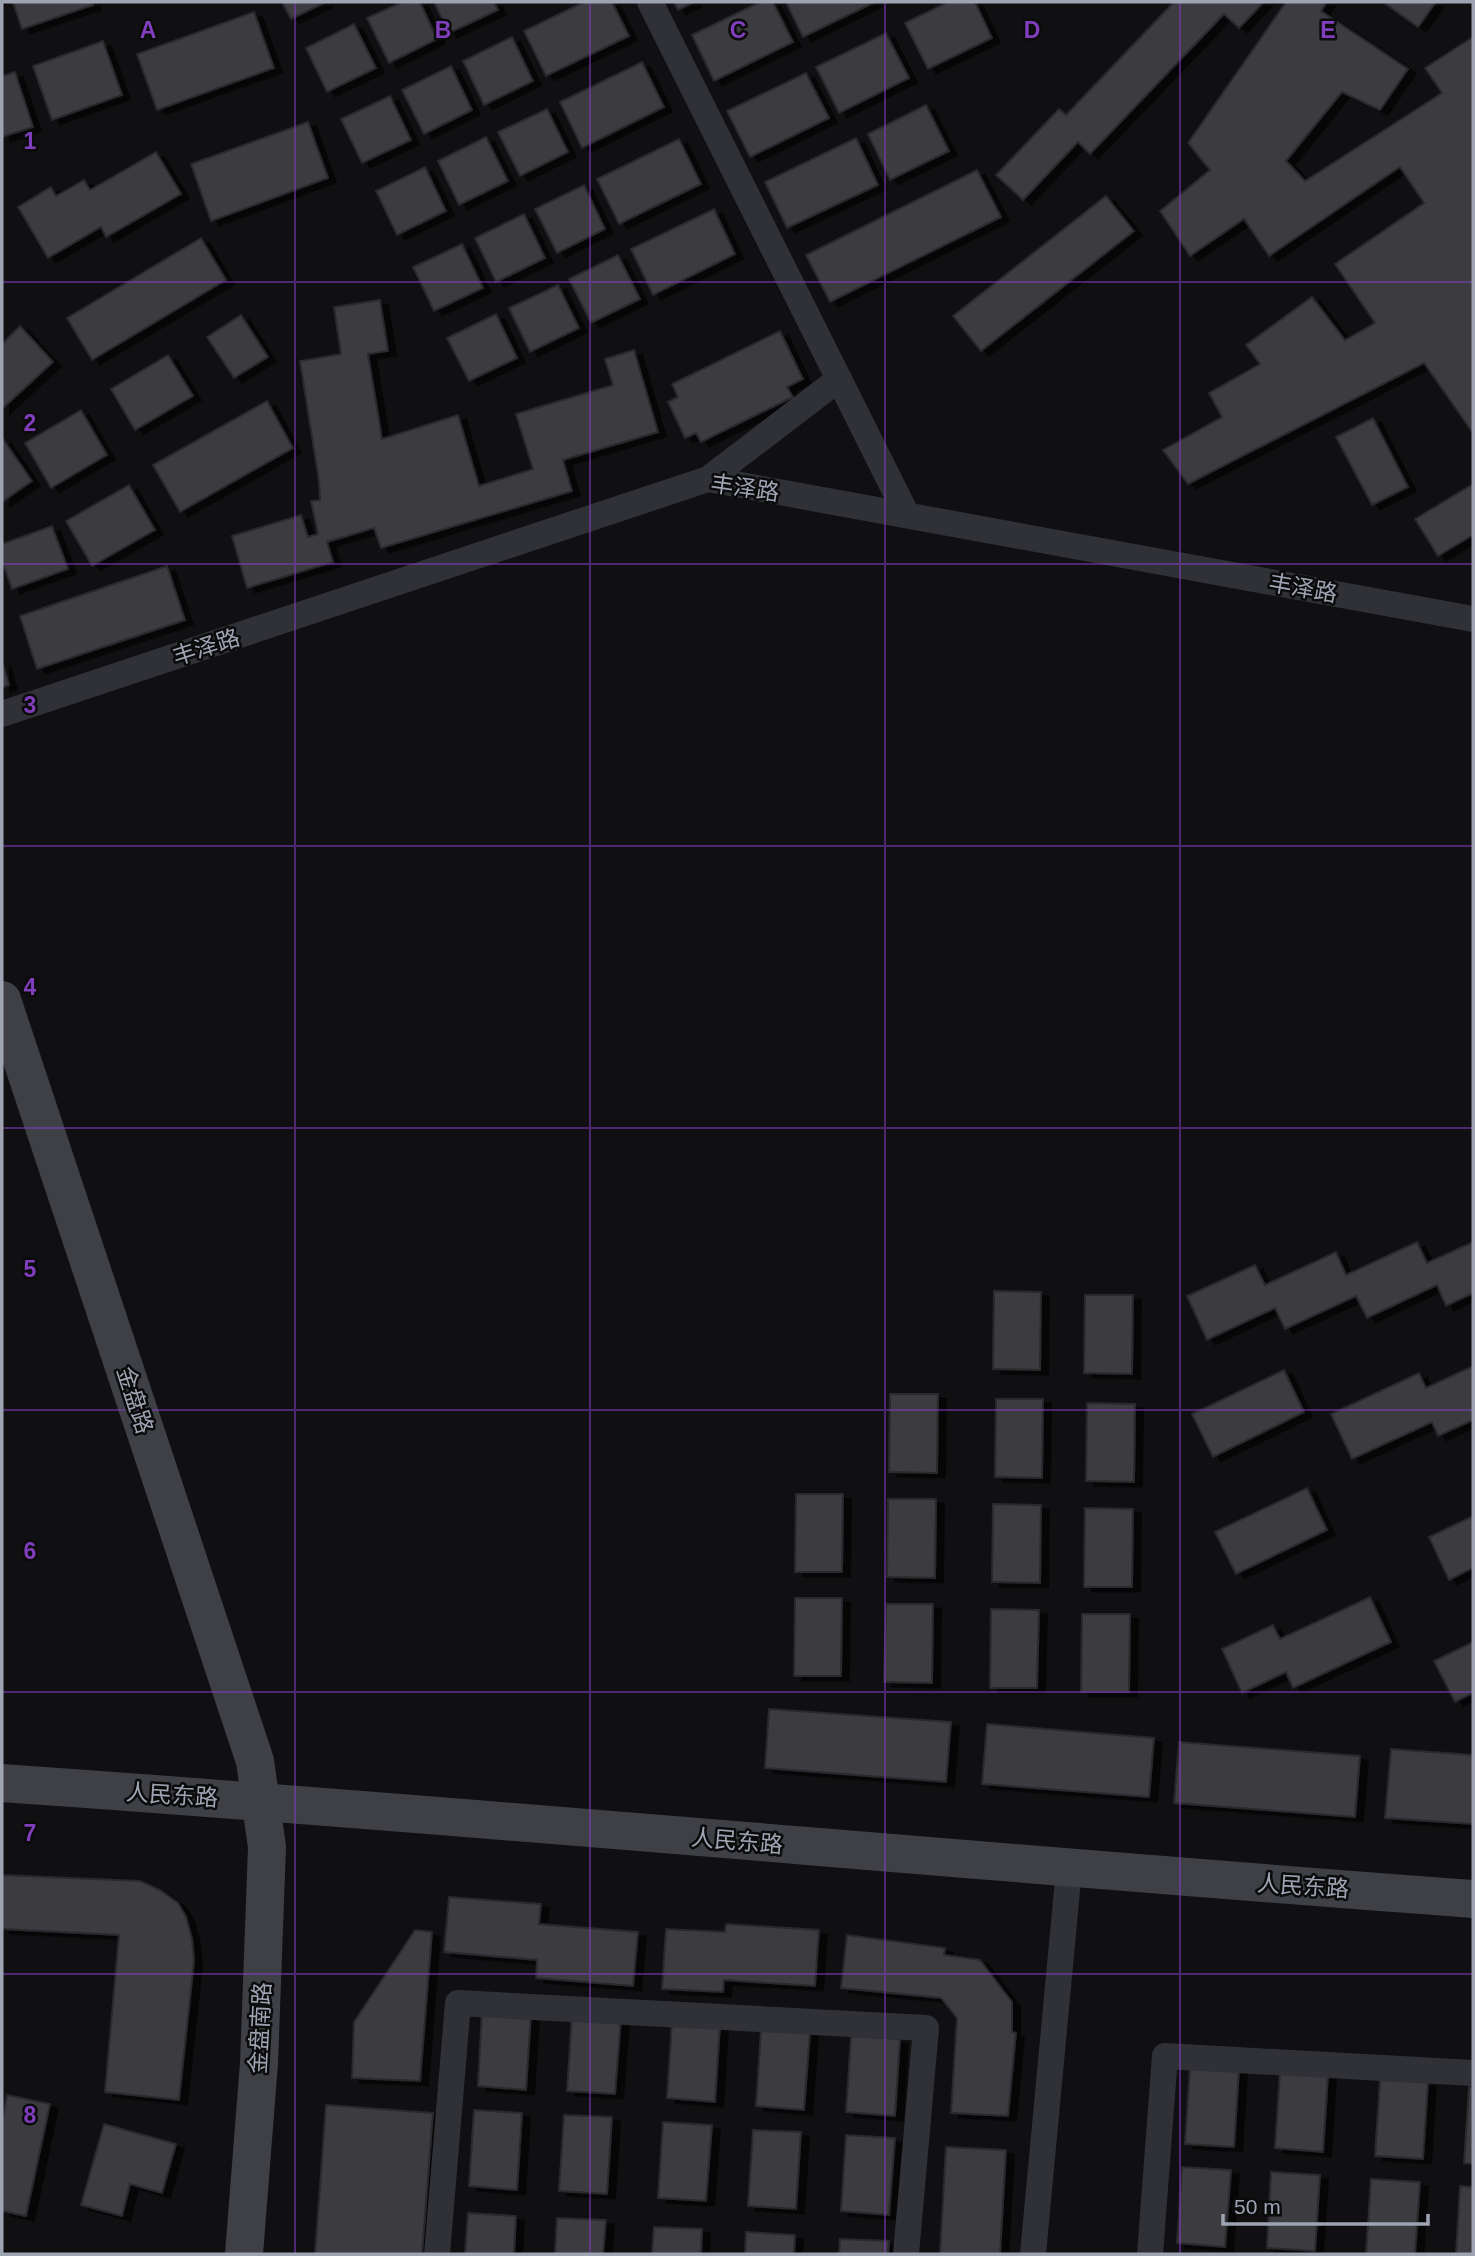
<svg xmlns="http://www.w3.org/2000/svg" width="1475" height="2256" viewBox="0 0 1475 2256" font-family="Arial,'Noto Sans SC',sans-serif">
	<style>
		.building { fill: #3a3b41; stroke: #29292d; stroke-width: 2; filter: url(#shadow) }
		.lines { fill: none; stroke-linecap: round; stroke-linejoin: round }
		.street { stroke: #303136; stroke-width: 26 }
		.secondary { stroke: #3e4046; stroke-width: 38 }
		.grid { fill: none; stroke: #803ebd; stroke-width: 2; stroke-opacity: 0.55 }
		.labels { text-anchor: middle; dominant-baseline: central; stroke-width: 5; stroke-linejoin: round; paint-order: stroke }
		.street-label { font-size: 23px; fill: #9fa4b3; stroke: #0b0b0c }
		.grid-label { font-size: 23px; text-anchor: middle; font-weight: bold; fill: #803ebd; stroke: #0b0b0c; stroke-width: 5; stroke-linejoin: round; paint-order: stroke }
	</style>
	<defs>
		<filter id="shadow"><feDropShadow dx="8" dy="4.5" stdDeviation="0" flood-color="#0009"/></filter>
	</defs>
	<rect width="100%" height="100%" fill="#100f11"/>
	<!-- building -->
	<g class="building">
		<polygon points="13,2 92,2 93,5 22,29"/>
		<polygon points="282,2 324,2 324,3 291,19"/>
		<polygon points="402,2 420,2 437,39 389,63 367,18"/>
		<polygon points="434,2 494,2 498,10 449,33"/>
		<polygon points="584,2 612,2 629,36 546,76 524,31"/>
		<polygon points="674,2 694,2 678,10"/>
		<polygon points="760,2 773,2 793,42 714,81 692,35"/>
		<polygon points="786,2 875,2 803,37"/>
		<polygon points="948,2 975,2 992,38 928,69 905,23"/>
		<polygon points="1174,2 1264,2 1239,28 1224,14 1090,154 1078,142 1023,200 996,175 1059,109 1066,115"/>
		<polygon points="1286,2 1327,2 1321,11 1408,69 1380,110 1342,92 1286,161 1305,181 1442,93 1425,68 1473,37 1473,433 1424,363 1188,484 1163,450 1222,417 1209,393 1260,364 1246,345 1312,297 1345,340 1375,323 1335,264 1424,203 1400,167 1269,256 1244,219 1190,256 1160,211 1210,170 1188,143"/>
		<polygon points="1388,2 1436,2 1418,27 1386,4"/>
		<polygon points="254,12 274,68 157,110 137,54"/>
		<polygon points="354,24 376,68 327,92 306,48"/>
		<polygon points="886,33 909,78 839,113 816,67"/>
		<polygon points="512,37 533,81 484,105 463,61"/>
		<polygon points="103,41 122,95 52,120 33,66"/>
		<polygon points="642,62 664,107 582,148 560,102"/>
		<polygon points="451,66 472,110 424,134 402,90"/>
		<polygon points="15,72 33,127 2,137 2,76"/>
		<polygon points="806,73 829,118 750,157 727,111"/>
		<polygon points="390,96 411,140 362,163 341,119"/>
		<polygon points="926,105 949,151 890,180 868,134"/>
		<polygon points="547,109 568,152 520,176 498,132"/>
		<polygon points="308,122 328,178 211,221 191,164"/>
		<polygon points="486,137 508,181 459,205 438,161"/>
		<polygon points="856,138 878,185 787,228 765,182"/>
		<polygon points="679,139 701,184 619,224 597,179"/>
		<polygon points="156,152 181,194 106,237 101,227 48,258 18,207 51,187 56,196 84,180 90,190"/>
		<polygon points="425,167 446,211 397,235 376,191"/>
		<polygon points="977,170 1001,217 830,302 806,255"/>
		<polygon points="584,185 605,229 557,253 535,209"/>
		<polygon points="1106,196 1134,231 981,351 953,316"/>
		<polygon points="714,209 735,254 653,295 631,249"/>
		<polygon points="524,214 545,258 496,282 475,238"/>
		<polygon points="201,238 226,280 92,360 67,318"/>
		<polygon points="462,244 483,288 434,311 413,267"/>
		<polygon points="618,255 640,299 591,323 569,279"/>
		<polygon points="558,285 579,328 530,352 509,308"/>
		<polygon points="380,300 388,351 368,354 382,439 458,415 479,486 533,469 516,414 613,385 605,359 634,350 658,432 563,460 572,491 381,548 374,528 327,542 333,562 247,588 232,536 301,515 308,537 318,534 311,501 320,500 319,481 300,361 341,354 334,307"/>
		<polygon points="496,314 517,358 469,381 447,338"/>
		<polygon points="241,315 268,357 234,378 207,337"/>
		<polygon points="20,326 53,362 2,409 2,344"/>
		<polygon points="780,331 803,379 787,387 793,397 701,442 696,433 685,438 668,402 678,397 672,384"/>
		<polygon points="168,355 193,396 135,430 111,389"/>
		<polygon points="267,401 293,448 180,512 153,465"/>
		<polygon points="81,410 107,455 51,488 25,443"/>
		<polygon points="1373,418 1408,487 1372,505 1336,437"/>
		<polygon points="3,439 32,481 2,502 2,440"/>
		<polygon points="1473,484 1473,535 1438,556 1415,519"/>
		<polygon points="129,485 155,530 92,566 66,521"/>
		<polygon points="52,526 68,569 12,589 2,561 2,544"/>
		<polygon points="167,566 185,620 37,669 20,616"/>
		<polygon points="2,661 9,685 2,688"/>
		<polygon points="1417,1242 1427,1263 1473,1242 1473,1293 1446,1306 1437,1285 1367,1318 1356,1296 1285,1329 1275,1308 1207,1340 1187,1296 1255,1265 1265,1285 1336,1252 1346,1275"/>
		<polygon points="994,1291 1041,1292 1040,1370 993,1369"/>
		<polygon points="1085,1295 1133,1295 1132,1374 1084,1373"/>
		<polygon points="1473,1366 1473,1420 1438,1436 1432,1422 1352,1459 1331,1414 1419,1373 1426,1388"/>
		<polygon points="1284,1370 1304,1412 1213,1457 1192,1414"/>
		<polygon points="890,1394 938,1394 937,1473 889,1472"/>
		<polygon points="996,1399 1043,1399 1042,1478 995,1477"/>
		<polygon points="1087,1403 1135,1404 1134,1482 1086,1481"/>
		<polygon points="1307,1488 1327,1530 1236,1574 1215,1532"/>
		<polygon points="796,1494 843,1494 842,1572 795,1572"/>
		<polygon points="888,1499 936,1499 935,1578 887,1577"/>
		<polygon points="993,1504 1041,1505 1040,1583 992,1582"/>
		<polygon points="1085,1508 1133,1509 1132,1587 1084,1587"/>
		<polygon points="1473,1516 1473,1568 1449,1580 1429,1537"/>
		<polygon points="1370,1597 1391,1642 1293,1688 1286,1672 1242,1693 1222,1649 1273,1625 1280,1639"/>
		<polygon points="795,1598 842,1598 841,1676 794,1676"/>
		<polygon points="886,1604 933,1604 932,1683 884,1682"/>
		<polygon points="991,1609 1039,1610 1037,1688 990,1688"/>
		<polygon points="1082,1614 1130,1614 1129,1692 1081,1692"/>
		<polygon points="1473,1642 1473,1693 1455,1702 1434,1661"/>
		<polygon points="769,1709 951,1722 946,1782 765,1768"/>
		<polygon points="987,1724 1154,1738 1149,1797 982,1784"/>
		<polygon points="1179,1742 1360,1756 1355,1817 1174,1803"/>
		<polygon points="1391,1749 1473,1755 1473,1824 1385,1818"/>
		<polygon points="2,1875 140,1881 160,1890 178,1903 186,1917 192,1939 194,1961 179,2100 105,2092 119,1935 2,1929"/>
		<polygon points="449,1897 541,1904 539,1924 638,1932 633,1986 536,1978 537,1960 444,1952"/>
		<polygon points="726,1924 819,1930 815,1986 724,1980 723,1992 662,1989 666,1929 725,1932"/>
		<polygon points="415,1930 432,1932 420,2081 352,2078 354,2022"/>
		<polygon points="847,1935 945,1948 944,1955 980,1960 1012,2002 1012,2032 1016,2033 1008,2116 951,2113 957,2018 941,1998 841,1988"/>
		<polygon points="482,2010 531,2013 526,2090 478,2086"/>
		<polygon points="572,2015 621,2018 615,2094 567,2091"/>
		<polygon points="672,2022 720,2025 715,2102 667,2098"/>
		<polygon points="761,2030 810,2032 804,2110 756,2106"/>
		<polygon points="851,2036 900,2039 895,2116 846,2112"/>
		<polygon points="1190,2067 1239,2070 1234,2147 1185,2144"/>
		<polygon points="1280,2072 1328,2075 1323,2152 1275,2148"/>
		<polygon points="1380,2080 1428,2082 1423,2159 1375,2156"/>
		<polygon points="1469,2087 1473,2087 1473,2164 1464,2163"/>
		<polygon points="7,2095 50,2104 26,2216 2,2211 2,2122"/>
		<polygon points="326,2105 433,2113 422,2254 315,2254"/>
		<polygon points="474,2110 522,2113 517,2190 469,2186"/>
		<polygon points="564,2115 612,2117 607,2194 559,2191"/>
		<polygon points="663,2122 712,2125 706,2201 658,2198"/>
		<polygon points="104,2124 176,2144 162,2193 130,2184 122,2216 81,2205"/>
		<polygon points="753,2130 801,2132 796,2209 748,2206"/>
		<polygon points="846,2135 895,2138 889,2215 841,2211"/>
		<polygon points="946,2147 1006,2150 1000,2254 940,2254"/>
		<polygon points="1182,2167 1231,2170 1225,2247 1177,2243"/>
		<polygon points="1271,2172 1320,2175 1315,2251 1267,2248"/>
		<polygon points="1371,2179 1420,2182 1415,2254 1366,2254"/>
		<polygon points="1460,2186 1473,2187 1473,2254 1456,2254"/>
		<polygon points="468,2213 516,2216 514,2254 465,2254"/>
		<polygon points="557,2218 606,2220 603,2254 555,2254"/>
		<polygon points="654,2227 702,2229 701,2254 652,2254"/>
		<polygon points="746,2232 795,2235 794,2254 745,2254"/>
		<polygon points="840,2239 889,2241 888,2254 839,2254"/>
	</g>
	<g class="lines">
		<!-- street -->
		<g class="street">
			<polyline points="650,2 907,515"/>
			<polyline points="708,479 839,379"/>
			<polyline points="2,714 708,479 1473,619"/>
			<polyline points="437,2254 458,2003 926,2028 906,2254"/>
			<polyline points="1033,2254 1069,1869"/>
			<polyline points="1150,2254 1165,2056 1473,2073"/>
		</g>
		<!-- secondary -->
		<g class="secondary">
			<polyline points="2,1000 255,1761 267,1847 259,2063 244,2254"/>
			<path d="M2,1783c491,34 981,80 1471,116"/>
		</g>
	</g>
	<!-- grid -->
	<path class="grid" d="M295,2v2252M590,2v2252M885,2v2252M1180,2v2252M2,282h1471M2,564h1471M2,846h1471M2,1128h1471M2,1410h1471M2,1692h1471M2,1974h1471"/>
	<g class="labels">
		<!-- street labels -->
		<g class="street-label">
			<text transform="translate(745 488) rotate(8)">丰泽路</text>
			<text transform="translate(1303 588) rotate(10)">丰泽路</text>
			<text transform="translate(206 647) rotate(-18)">丰泽路</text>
			<text transform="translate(135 1400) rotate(72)">金盘路</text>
			<text transform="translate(172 1795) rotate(4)">人民东路</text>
			<text transform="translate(737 1841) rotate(5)">人民东路</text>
			<text transform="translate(1303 1886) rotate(4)">人民东路</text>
			<text transform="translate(260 2028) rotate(-87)">金盘南路</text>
		</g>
	</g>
	<g class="grid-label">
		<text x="148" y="38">A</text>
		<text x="443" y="38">B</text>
		<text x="738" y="38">C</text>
		<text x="1032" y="38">D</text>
		<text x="1328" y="38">E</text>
		<text x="30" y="149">1</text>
		<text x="30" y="431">2</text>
		<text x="30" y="713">3</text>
		<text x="30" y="995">4</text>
		<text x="30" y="1277">5</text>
		<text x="30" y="1559">6</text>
		<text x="30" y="1841">7</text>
		<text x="30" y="2123">8</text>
	</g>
	<!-- border -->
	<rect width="1475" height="2256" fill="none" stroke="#9fa4b3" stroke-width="7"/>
	<!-- scale -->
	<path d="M1223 2214v10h205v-10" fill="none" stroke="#9fa4b3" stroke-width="3.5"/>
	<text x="1234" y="2214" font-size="21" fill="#9fa4b3" stroke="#0b0b0c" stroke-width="5" paint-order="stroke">50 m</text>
</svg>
